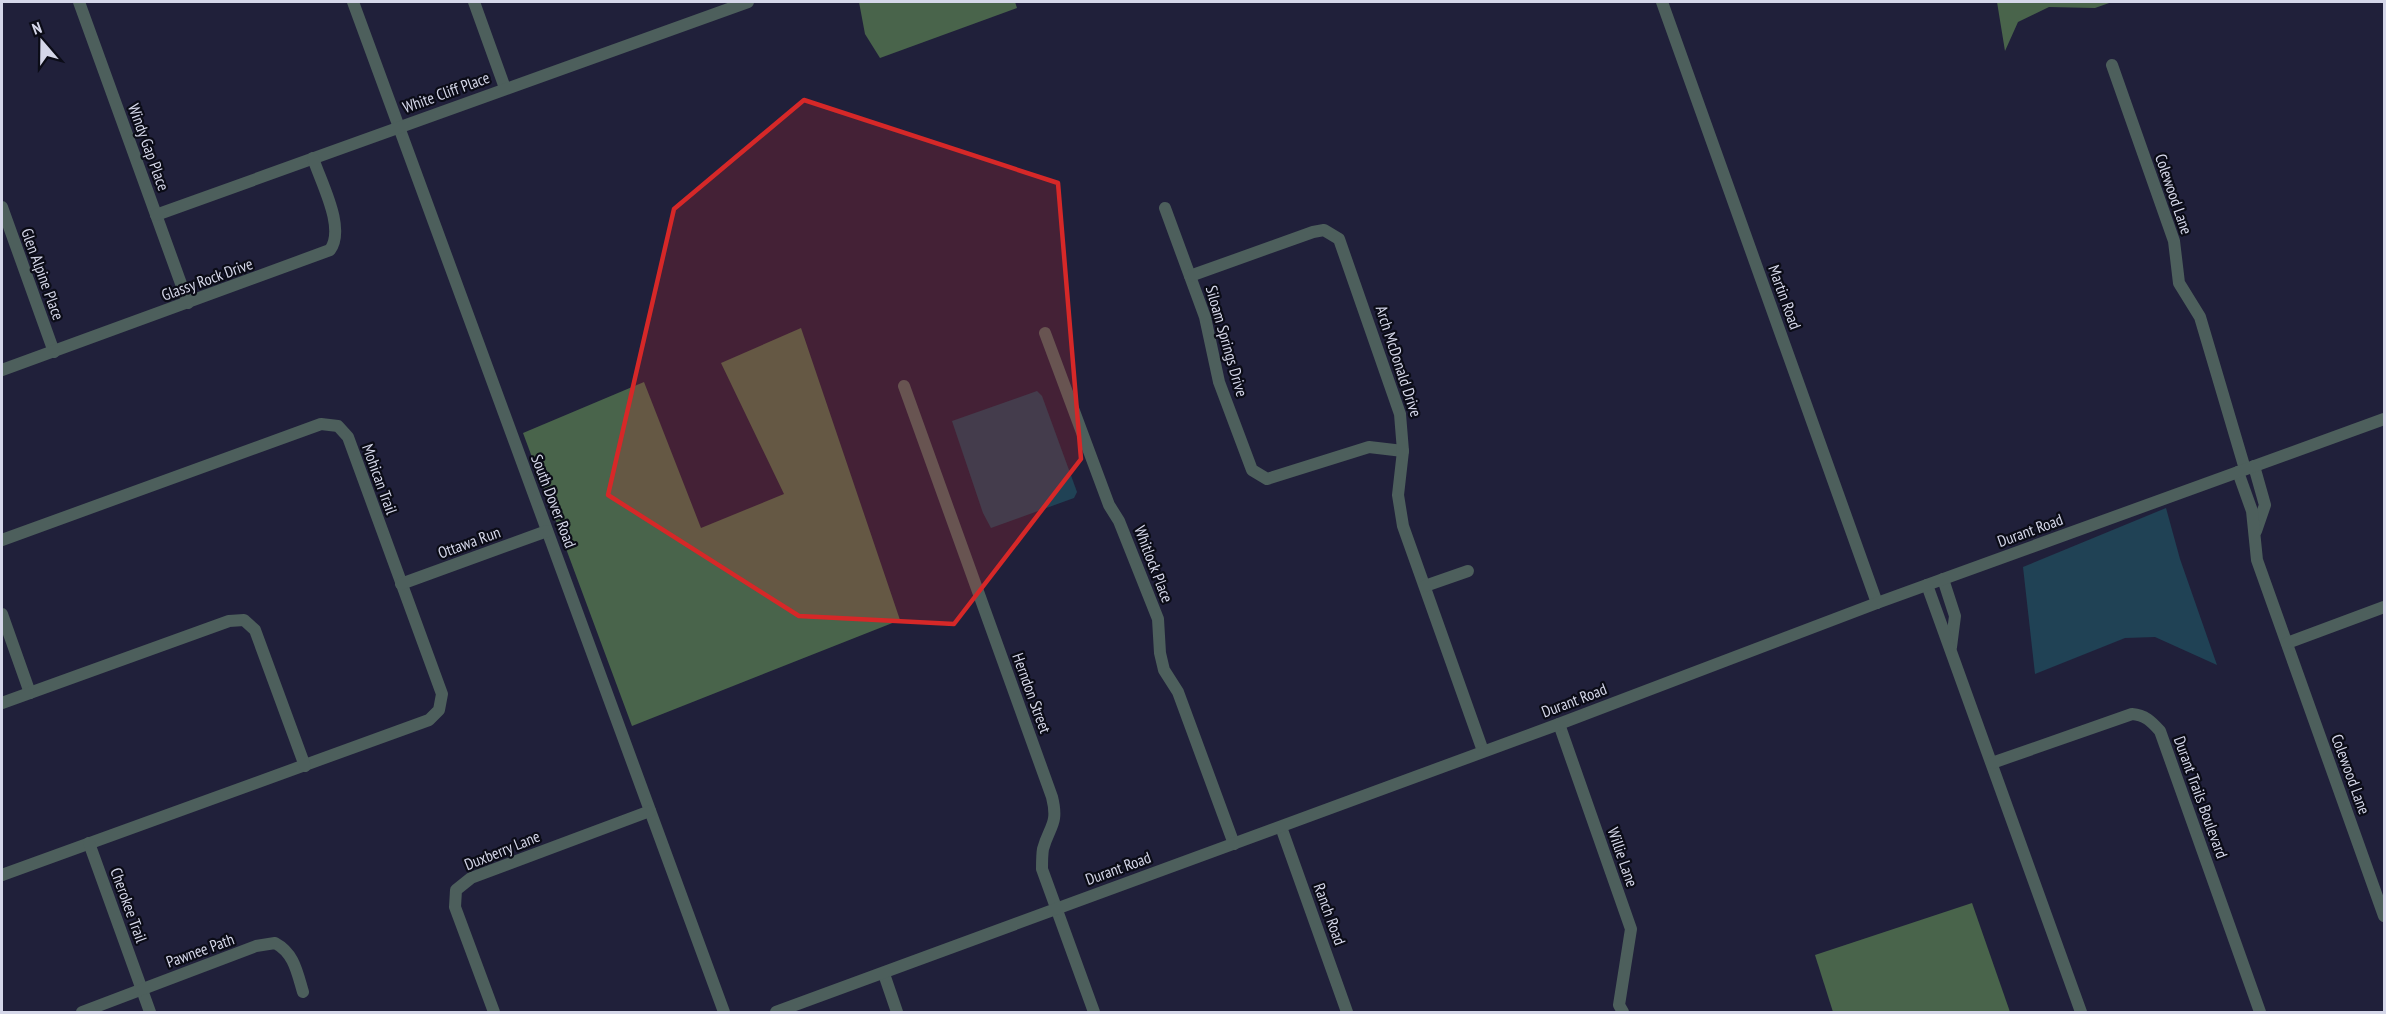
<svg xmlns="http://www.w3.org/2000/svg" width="2386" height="1014" viewBox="0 0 2386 1014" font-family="'PT Sans Narrow',sans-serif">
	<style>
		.forest { fill: #49644b }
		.water { fill: #204255 }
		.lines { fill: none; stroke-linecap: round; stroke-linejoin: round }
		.minor { stroke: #4d5f5c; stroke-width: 12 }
		.marked { fill: #d62828; fill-opacity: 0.2; stroke: #d62828; stroke-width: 4.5; stroke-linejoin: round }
		.labels { text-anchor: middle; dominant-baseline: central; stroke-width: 4.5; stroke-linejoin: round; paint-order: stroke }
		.street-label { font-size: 16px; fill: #d5d7e9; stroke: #0b0c17 }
	</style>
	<rect width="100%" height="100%" fill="#20203a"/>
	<!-- forest -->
	<g class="forest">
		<polygon points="859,2 1015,2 1017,8 880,58 865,34"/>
		<polygon points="1997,2 2112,2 2095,8 2049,7 2018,22 2005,51"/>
		<polygon points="801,328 900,620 632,726 523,433 644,382 701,528 784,494 721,363"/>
		<polygon points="1972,903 2010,1012 1833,1012 1815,955"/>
	</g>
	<!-- water -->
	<g class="water">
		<polygon points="1037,391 1042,396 1077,492 1074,498 991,528 983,513 952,421"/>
		<polygon points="2166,508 2180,559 2217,665 2155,637 2125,638 2035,674 2023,567"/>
	</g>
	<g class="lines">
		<!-- minor -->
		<g class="minor">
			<polyline points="79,2 188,303"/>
			<polyline points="353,2 724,1012"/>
			<polyline points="474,2 505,88"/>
			<polyline points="1662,2 1877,603"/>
			<polyline points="2112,65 2174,241 2179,283 2200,317 2245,469"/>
			<polyline points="2,207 54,352"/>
			<polyline points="1165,208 1205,317 1219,382 1252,470 1267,479 1369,447 1403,451"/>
			<polyline points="156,215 748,2"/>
			<polyline points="1190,276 1313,232 1324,230 1339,239 1400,414 1403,451 1398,495 1403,526 1483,751"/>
			<polyline points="1045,333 1109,505 1119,521 1158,619 1160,653 1164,670 1178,692 1234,844"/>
			<path d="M2,370l328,-120c16,-22 -9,-67 -17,-92"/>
			<path d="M904,386l148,411c7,28 -3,29 -9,52 -1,6 -1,14 -1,20l52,143"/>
			<polyline points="2254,466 2265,505 2256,531"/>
			<polyline points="2238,472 2252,511 2257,560 2384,916"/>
			<polyline points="2,540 321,424 338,426 348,437 442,694 439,710 429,720 2,875"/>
			<polyline points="1943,579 1955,616 1951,647"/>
			<polyline points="401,584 547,531"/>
			<polyline points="1927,585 2081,1012"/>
			<polyline points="1425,586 1468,571"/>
			<polyline points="2,614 30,693"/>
			<polyline points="2287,643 2384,607"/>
			<polyline points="2,703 229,621 244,620 255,630 305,766"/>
			<polyline points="1559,724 1631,929 1619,1005 1623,1012"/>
			<path d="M1992,763l140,-49c13,1 19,7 28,17l100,281"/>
			<polyline points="1281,827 1347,1012"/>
			<polyline points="89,843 150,1012"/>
			<polyline points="884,974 897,1012"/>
			<path d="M82,1012l174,-66 19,-3c19,10 22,29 28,49"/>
			<polyline points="494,1012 455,907 456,890 471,878 650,811"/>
			<polyline points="776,1012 1559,724 1877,603 2384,419"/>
		</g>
	</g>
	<!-- marked area -->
	<path class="marked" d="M804,100l254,83 23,276 -127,165 -155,-8 -191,-121 66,-286z"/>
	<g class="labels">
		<!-- street labels -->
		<g class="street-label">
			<text transform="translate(446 92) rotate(-20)">White Cliff Place</text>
			<text transform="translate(149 147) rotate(70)">Windy Gap Place</text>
			<text transform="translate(2174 194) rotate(71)">Colewood Lane</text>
			<text transform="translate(43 274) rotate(70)">Glen Alpine Place</text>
			<text transform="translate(207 279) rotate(-20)">Glassy Rock Drive</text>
			<text transform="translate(1785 297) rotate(70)">Martin Road</text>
			<text transform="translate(1227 341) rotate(74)">Siloam Springs Drive</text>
			<text transform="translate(1399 361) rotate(72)">Arch McDonald Drive</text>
			<text transform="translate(380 479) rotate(70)">Mohican Trail</text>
			<text transform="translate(554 501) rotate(69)">South Dover Road</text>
			<text transform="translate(2030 530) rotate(-20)">Durant Road</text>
			<text transform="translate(469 542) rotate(-20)">Ottawa Run</text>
			<text transform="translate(1154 564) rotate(69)">Whitlock Place</text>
			<text transform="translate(1032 693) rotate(70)">Herndon Street</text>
			<text transform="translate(1574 700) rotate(-21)">Durant Road</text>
			<text transform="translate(2351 774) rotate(70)">Colewood Lane</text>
			<text transform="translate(2201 797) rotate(70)">Durant Trails Boulevard</text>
			<text transform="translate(502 850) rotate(-22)">Duxberry Lane</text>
			<text transform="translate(1623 857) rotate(71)">Willie Lane</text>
			<text transform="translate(1118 868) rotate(-20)">Durant Road</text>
			<text transform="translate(129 905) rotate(70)">Cherokee Trail</text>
			<text transform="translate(1330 914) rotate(70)">Ranch Road</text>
			<text transform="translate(200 950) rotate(-20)">Pawnee Path</text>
		</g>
	</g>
	<!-- border -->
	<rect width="2386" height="1014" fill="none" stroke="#d5d7e9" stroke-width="6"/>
	<!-- north arrow -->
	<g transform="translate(42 42) rotate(340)" stroke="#0b0c17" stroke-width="4.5" paint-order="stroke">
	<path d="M0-4.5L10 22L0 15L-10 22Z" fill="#d5d7e9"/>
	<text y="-9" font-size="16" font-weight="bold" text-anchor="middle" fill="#d5d7e9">N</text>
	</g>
</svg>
